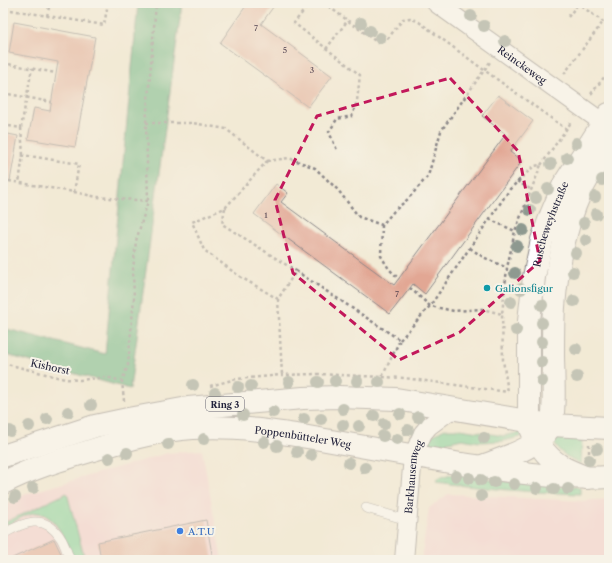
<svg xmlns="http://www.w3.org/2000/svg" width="612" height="563" viewBox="0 0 612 563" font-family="'Libre Caslon Text',serif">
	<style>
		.built { fill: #f7cfd3 }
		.green { fill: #79d197; stroke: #4e7a69 }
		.forest { fill: #62b380; stroke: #426a5e }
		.building { fill: #e2a794 }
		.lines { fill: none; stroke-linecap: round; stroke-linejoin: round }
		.lane-casing { stroke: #8a8688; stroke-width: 10 }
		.street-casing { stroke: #8a8688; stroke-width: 20 }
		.secondary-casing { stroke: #8a8688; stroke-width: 24 }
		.primary-casing { stroke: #8a8688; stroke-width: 24 }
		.path { stroke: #8a8688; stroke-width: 2.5; stroke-dasharray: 3 3; stroke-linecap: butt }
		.lane { stroke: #fff; stroke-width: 9 }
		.street { stroke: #fff; stroke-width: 18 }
		.secondary { stroke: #fff; stroke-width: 22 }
		.primary { stroke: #fff; stroke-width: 22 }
		.tree { fill: #8e9990 }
		.marked { fill: none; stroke: #c2185b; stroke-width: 3; stroke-dasharray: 8 5; stroke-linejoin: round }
		.culture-dot { fill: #0f9aa8; stroke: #f7f3e8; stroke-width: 1.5 }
		.shop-dot { fill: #3f7fe0; stroke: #f7f3e8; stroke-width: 1.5 }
		.labels { text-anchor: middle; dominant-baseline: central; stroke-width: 4; stroke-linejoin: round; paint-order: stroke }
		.number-label { font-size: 8px; fill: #524351 }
		.shield { fill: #f7f3e8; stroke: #62616f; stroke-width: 1 }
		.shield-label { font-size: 9px; font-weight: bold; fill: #22223b }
		.street-label { font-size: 10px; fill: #22223b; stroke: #f7f3e8 }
		.culture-label { font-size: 10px; fill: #0d838f; stroke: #f7f3e8; text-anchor: start }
		.shop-label { font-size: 10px; fill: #366cbe; stroke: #f7f3e8; text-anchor: start }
	</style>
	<rect width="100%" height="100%" fill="#f7f3e8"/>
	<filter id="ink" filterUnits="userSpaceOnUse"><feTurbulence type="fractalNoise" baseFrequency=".025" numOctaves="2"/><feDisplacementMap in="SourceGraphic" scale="8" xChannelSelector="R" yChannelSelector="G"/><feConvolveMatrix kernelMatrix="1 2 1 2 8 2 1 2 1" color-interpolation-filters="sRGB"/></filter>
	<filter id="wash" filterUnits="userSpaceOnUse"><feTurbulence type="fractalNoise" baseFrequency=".012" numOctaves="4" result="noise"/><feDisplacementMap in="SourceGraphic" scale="16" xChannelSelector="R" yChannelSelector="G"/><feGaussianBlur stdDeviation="0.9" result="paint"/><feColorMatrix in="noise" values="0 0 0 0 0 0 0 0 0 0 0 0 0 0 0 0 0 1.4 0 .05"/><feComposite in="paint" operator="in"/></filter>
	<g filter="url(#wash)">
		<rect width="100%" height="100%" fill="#f2ead5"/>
		<!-- built -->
		<g class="built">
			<polygon points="202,450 222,560 3,560 3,506 22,495 168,453"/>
			<polygon points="448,494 581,501 609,499 609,560 421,560 429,508"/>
		</g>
		<!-- green -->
		<g class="green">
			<polygon points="445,429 460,429 503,436 522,432 523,435 520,437 503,441 479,442 462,439 425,447 433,435"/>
			<path d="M556,436l26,1 -1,27c-12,-6 -23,-11 -28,-24z"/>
			<path d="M459,474c40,7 80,12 121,13v7c-49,-2 -96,-5 -144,-12l1,-3 14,-4z"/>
			<path d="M67,493l18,67h-11c-6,-15 -20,-50 -40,-47 -9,1 -18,8 -26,12l-2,-3z"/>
		</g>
		<!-- forest -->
		<polygon class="forest" points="138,3 182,3 130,389 3,354 3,328 105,354"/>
		<g id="blocks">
			<!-- building -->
			<g class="building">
				<polygon points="248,3 276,3 261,24 332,76 308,107 220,43"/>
				<polygon points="14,22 95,37 75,147 28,139 34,108 50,111 58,62 9,53"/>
				<polygon points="498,95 533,121 510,152 522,161 425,294 413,284 390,314 254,214 276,184 288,193 281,202 394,285 506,134 482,116"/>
				<polygon points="3,133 18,136 10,181 3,181"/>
				<polygon points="206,520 213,560 101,560 98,542"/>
				<polygon points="54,539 64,560 8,560 50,541"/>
			</g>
		</g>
	</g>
	<g filter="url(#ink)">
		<use href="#blocks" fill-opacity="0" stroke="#8a8688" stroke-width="1"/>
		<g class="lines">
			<defs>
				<g id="lane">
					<polyline points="366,508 407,520"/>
					<path d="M3,534c21,-12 41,-21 57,3 5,7 7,16 10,23"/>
				</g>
				<g id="street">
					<path id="s1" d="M436,3l173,124"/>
					<path id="s2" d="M404,560l9,-104 10,-23 6,-7 23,-17"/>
				</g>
				<g id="secondary">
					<path d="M480,467c24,-10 56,-17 70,-40 6,-12 3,-57 3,-72 0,-16 0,-33 1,-48 3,-40 11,-81 28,-118 8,-16 18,-31 27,-47"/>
					<path id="s3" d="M587,478c-9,-4 -18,-7 -26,-12 -15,-9 -28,-27 -32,-44v-101l5,-44 8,-37 9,-25 13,-31 45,-70"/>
				</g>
				<g id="primary">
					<polyline points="3,456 95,426 128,419 188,408 303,398 339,397 396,399 551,425 609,428"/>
					<path id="s4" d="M3,483c29,-15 60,-24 90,-33 33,-10 66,-20 100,-22 43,-3 85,4 127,11 47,8 94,17 141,25 49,7 98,16 148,13"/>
				</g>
			</defs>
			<!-- lane casing -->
			<use href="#lane" class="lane-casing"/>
			<!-- street casing -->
			<use href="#street" class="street-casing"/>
			<!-- secondary casing -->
			<use href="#secondary" class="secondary-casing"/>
			<!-- primary casing -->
			<use href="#primary" class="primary-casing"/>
			<!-- path -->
			<g class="path">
				<polyline points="310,3 294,23 360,75 357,101 352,116 337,119 329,132 337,150"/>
				<polyline points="324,3 378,43 386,41 403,19 410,18 419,22 484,70 566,129"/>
				<polyline points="577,3 609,26"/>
				<polyline points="5,9 104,25 108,3"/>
				<polyline points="47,16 50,3"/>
				<polyline points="568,17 578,4"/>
				<polyline points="326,49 348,20"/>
				<polyline points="3,63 56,73"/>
				<polyline points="564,74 603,22"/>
				<polyline points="3,93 51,102"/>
				<polyline points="591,94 609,71"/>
				<polyline points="146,123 193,123 226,129 267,161 225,208 192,222 204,250 239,276 278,299 296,271 400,340 382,377"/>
				<polyline points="3,125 21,128 32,68"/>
				<polyline points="21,128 23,155"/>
				<polyline points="267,161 289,158 315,168 338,190 359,217 382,225 394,211 408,199 428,176 441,131 490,62"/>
				<polyline points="541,165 572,121"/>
				<polyline points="3,180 74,192 79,164 23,155 19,183"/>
				<polyline points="517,181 530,189"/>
				<polyline points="74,192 97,197 148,201"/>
				<polyline points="225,208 222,224 296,271"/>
				<polyline points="489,219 515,231"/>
				<polyline points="382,225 381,256 389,269 399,279"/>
				<polyline points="470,248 483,257 507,268"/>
				<polyline points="410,288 430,306 454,311 482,309 502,314"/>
				<polyline points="278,299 282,375"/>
				<polyline points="400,340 430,306 510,189 534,166 541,165 515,231 507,268 502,314 503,360 508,392"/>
				<polyline points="3,363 65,379 80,380 106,377 122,381"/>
				<polyline points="210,386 236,379 282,375 318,374 404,378 508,392"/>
				<polyline points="124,401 122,381 128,365 134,298 133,270 136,241 148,201 146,123 156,3"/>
				<polyline points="589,459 589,444"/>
			</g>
			<!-- lane -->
			<use href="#lane" class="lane"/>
			<!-- street -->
			<use href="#street" class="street"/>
			<!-- secondary -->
			<use href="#secondary" class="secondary"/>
			<!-- primary -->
			<use href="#primary" class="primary"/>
		</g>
		<!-- trees -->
		<g class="tree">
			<circle cx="471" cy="16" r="6"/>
			<circle cx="361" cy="23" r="6"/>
			<circle cx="484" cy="26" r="6"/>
			<circle cx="370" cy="31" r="6"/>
			<circle cx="380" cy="38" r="6"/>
			<circle cx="505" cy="41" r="6"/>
			<circle cx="576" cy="143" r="6"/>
			<circle cx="567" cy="158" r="6"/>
			<circle cx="551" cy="164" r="6"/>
			<circle cx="602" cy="180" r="6"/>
			<circle cx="548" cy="189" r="6"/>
			<circle cx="595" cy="197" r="6"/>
			<circle cx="536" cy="198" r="6"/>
			<circle cx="530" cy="210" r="6"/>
			<circle cx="596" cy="214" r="6"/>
			<circle cx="584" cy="223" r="6"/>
			<circle cx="523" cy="230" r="6"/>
			<circle cx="586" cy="240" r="6"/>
			<circle cx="517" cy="246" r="6"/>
			<circle cx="576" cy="253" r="6"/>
			<circle cx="573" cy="272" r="6"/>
			<circle cx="515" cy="273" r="6"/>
			<circle cx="521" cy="289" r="6"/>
			<circle cx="574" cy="301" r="6"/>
			<circle cx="511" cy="302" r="6"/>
			<circle cx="542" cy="305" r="6"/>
			<circle cx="542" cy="323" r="6"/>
			<circle cx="516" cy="330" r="6"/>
			<circle cx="542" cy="342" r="6"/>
			<circle cx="576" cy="349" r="6"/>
			<circle cx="542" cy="362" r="6"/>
			<circle cx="577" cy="377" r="6"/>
			<circle cx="335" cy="381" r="6"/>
			<circle cx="357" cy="381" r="6"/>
			<circle cx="542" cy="381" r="6"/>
			<circle cx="289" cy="382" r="6"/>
			<circle cx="318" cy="382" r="6"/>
			<circle cx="379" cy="382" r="6"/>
			<circle cx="193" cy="385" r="6"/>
			<circle cx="251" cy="386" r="6"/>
			<circle cx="238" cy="387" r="6"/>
			<circle cx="215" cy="393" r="6"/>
			<circle cx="91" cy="405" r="6"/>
			<circle cx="343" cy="409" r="6"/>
			<circle cx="68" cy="412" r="6"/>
			<circle cx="273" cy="412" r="6"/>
			<circle cx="400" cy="414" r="6"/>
			<circle cx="243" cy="415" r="6"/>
			<circle cx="374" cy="416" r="6"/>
			<circle cx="418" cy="417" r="6"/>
			<circle cx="47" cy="419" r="6"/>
			<circle cx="304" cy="419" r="6"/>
			<circle cx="321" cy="419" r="6"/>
			<circle cx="384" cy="424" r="6"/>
			<circle cx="343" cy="425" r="6"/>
			<circle cx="29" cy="426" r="6"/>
			<circle cx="359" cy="426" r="6"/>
			<circle cx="408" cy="430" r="6"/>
			<circle cx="10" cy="431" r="6"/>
			<circle cx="383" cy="436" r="6"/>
			<circle cx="484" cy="438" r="6"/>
			<circle cx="204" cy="439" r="6"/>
			<circle cx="397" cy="439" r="6"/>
			<circle cx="264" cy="442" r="6"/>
			<circle cx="168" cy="444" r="6"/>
			<circle cx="277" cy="446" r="6"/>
			<circle cx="597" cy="449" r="6"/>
			<circle cx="297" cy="452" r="6"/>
			<circle cx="127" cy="453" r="6"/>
			<circle cx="311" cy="455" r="6"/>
			<circle cx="109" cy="458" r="6"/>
			<circle cx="589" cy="460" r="6"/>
			<circle cx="349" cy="463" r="6"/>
			<circle cx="365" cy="468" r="6"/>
			<circle cx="456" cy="476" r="6"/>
			<circle cx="469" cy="478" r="6"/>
			<circle cx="481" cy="480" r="6"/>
			<circle cx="494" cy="482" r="6"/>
			<circle cx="514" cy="484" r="6"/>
			<circle cx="33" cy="488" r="6"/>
			<circle cx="537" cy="488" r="6"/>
			<circle cx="554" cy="489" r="6"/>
			<circle cx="568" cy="489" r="6"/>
			<circle cx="481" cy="496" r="6"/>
			<circle cx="15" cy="497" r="6"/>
		</g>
	</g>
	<!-- marked area -->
	<path d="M0 0H612V563H0ZM450,78l68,73 22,110 -80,71 -61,28 -106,-87 -18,-73 42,-84z" fill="#f2ead5" fill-opacity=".55" fill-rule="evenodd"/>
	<path class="marked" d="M450,78l68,73 22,110 -80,71 -61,28 -106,-87 -18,-73 42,-84z"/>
	<!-- markers -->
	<circle class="culture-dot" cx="487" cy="288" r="4"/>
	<circle class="shop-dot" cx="180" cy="531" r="4"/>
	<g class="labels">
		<!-- number labels -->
		<g class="number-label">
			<text x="256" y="28">7</text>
			<text x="285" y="50">5</text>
			<text x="312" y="70">3</text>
			<text x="266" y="215">1</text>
			<text x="397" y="294">7</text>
		</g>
		<!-- shield labels -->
		<rect class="shield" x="206" y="397" width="38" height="14" rx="3"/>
		<g class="shield-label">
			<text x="225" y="404">Ring 3</text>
		</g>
		<!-- street labels -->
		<g class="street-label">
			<text stroke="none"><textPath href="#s1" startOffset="106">Reinckeweg</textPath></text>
			<text stroke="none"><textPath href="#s3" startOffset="285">Ruscheweyhstraße</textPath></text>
			<text transform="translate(50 367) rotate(12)">Kishorst</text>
			<text stroke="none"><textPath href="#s4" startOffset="309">Poppenbütteler Weg</textPath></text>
			<text stroke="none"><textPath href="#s2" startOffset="84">Barkhausenweg</textPath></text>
		</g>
		<!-- culture labels -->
		<g class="culture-label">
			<text x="495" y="288">Galionsfigur</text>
		</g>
		<!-- shop labels -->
		<g class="shop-label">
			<text x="188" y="531">A.T.U</text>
		</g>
	</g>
	<!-- margin -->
	<rect width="612" height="563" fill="none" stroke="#f7f3e8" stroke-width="16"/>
</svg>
